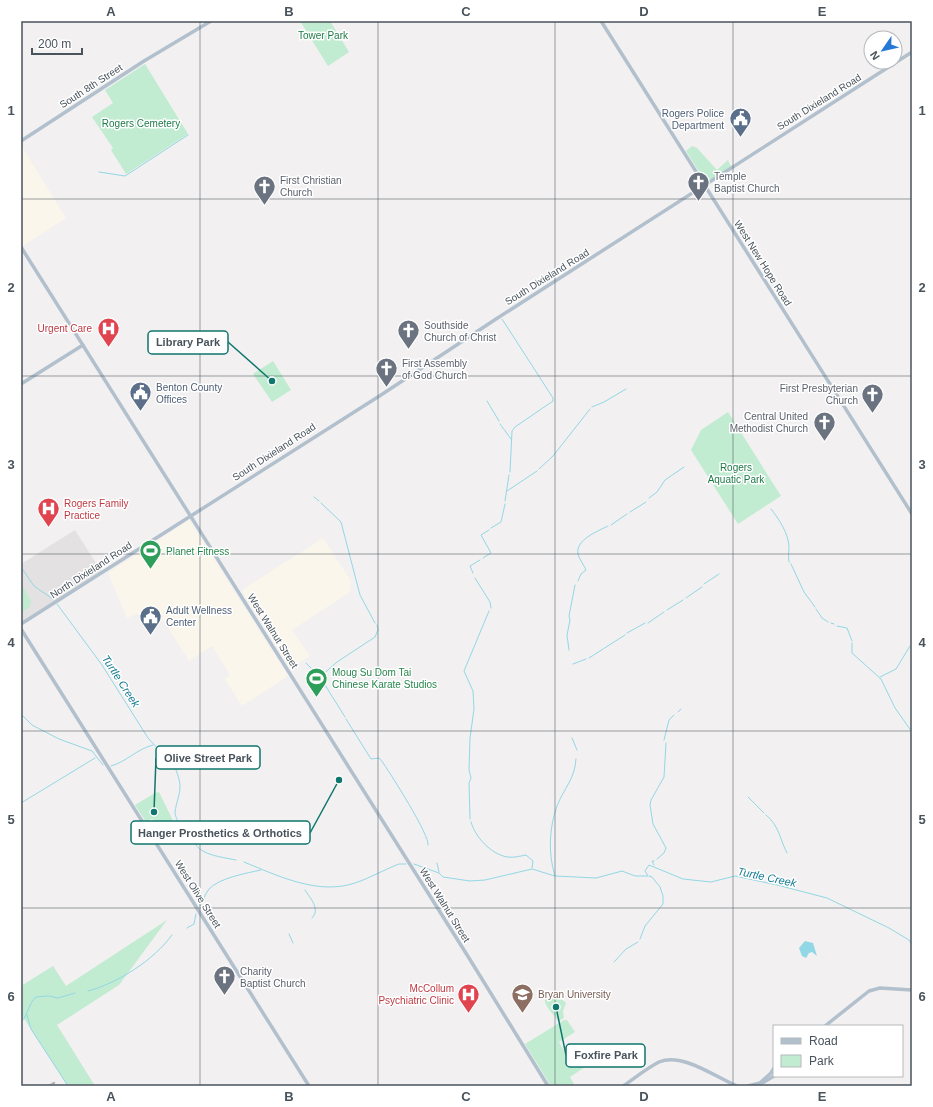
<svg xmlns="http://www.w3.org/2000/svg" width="933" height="1107" viewBox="0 0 933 1107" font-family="Helvetica,sans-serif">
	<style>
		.commercial { fill: #fbf6eb }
		.education { fill: #e3e1e1 }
		.green { fill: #c1ecd1 }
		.water { fill: #92d7e6 }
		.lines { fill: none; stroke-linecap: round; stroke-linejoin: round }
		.stream { stroke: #92d7e6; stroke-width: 1 }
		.major { stroke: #b1c0cc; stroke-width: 3.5 }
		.rail-casing { stroke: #b2b5b9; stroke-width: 2.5 }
		.rail { stroke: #fff; stroke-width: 1; stroke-dasharray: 3; stroke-linecap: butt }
		.grid { fill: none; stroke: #49535c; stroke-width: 1; stroke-opacity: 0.55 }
		.labels { text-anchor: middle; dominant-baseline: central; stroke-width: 3; stroke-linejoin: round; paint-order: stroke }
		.park-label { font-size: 10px; fill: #1e7949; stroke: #fff }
		.street-label { font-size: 10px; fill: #49535c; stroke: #fff }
		.service-label { font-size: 10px; fill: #4e5e75; stroke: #fff; text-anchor: start }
		.worship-label { font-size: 10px; fill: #5b616d; stroke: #fff; text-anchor: start }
		.health-label { font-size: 10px; fill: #be3a42; stroke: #fff; text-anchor: end }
		.leisure-label { font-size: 10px; fill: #27864d; stroke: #fff; text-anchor: start }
		.education-label { font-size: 10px; fill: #785e54; stroke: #fff; text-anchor: start }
		.water-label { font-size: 11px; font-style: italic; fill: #167c93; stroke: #fff }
		.leader { fill: none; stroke: #0f766e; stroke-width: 1.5 }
		.callout-dot { fill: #0f766e; stroke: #fff; stroke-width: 1.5 }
		.callout { fill: #fff; stroke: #0f766e; stroke-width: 1.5 }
		.callout-label { font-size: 11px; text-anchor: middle; font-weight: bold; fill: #49535c }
		.neatline { fill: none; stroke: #49535c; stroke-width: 1.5 }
		.grid-label { font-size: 13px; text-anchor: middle; font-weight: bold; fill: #49535c }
	</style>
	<rect width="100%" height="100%" fill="#f2f0f0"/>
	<!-- commercial -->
	<g class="commercial">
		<polygon points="21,145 66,218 23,246 21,243"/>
		<polygon points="189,520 288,676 242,706 225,679 230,675 212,646 189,661 164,621 136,614 127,618 108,573"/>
		<polygon points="323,538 351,581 350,592 292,630 310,656 290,668 242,592 242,590"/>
	</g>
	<!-- education -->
	<polygon class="education" points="75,530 101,571 21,624 21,564"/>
	<!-- green -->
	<g class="green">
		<polygon points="300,21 330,21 349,52 328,66"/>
		<polygon points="145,64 188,134 126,174 111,150 113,148 92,117 113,103 105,90"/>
		<polygon points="692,146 697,148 717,170 728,160 731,167 708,181 705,181 686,151"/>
		<polygon points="273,361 291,390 272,402 253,374"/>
		<polygon points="728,412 781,496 738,524 691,450 701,430"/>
		<polygon points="21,583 31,601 29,608 22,611"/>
		<polygon points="159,792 176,827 163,834 155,820 151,819 146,822 135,805 155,793"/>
		<polygon points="167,920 119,985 57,1025 95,1086 68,1086 21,1014 21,986 53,966 66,986"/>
		<path d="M557,995l9,8 -3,8 1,7 -6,3c-5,-8 -15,-15 -13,-24z"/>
		<polygon points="564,1020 567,1020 575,1032 559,1042 568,1058 585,1048 594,1061 570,1077 575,1086 551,1086 525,1044"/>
	</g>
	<!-- water -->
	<polygon class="water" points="805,941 813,943 817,956 812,952 809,953 806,958 802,956 799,948"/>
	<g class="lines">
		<!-- stream -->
		<g class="stream">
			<polyline points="99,172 125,176 188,135"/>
			<polyline points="502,319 553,398 553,401 515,427 512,431 510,472"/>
			<polyline points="487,401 499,421"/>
			<polyline points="592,407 604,402 626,389"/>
			<polyline points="500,424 511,439"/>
			<polyline points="539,469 553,456 590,409"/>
			<polyline points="507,491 537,471"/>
			<polyline points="314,497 319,501"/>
			<polyline points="649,498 657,492 665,480 684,467"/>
			<polyline points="505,501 509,475"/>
			<polyline points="321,503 341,522 360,595 375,623"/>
			<path d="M771,509c8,10 17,24 18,37 0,5 -1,10 0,16"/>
			<polyline points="630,512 646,502"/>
			<polyline points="611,525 627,514"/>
			<polyline points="491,528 501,522 505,504"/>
			<polyline points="483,558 491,553 481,535 489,530"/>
			<polyline points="791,564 804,592 815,607"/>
			<polyline points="21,567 34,586 53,599"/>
			<polyline points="473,573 470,566 480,560"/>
			<polyline points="475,578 490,602 491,608"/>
			<path d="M578,581l3,-7 5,-4c-2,-5 -7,-11 -8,-16 -3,-14 20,-23 30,-28"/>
			<polyline points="704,584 719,574"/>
			<polyline points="686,598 702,587"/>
			<polyline points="57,604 102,665 148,738 172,764"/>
			<polyline points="816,609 822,618 828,622"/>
			<polyline points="667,610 683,600"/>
			<polyline points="648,623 664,612"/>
			<polyline points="831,623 834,624"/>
			<polyline points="837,626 847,628 852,641"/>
			<polyline points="627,633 645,623"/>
			<polyline points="852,643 852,653 881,679 895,708 912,732"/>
			<polyline points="569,650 567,635 570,620 569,616 575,585"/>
			<polyline points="285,657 292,666"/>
			<polyline points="589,658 625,635"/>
			<polyline points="306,663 320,677"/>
			<polyline points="573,664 586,659"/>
			<polyline points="880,677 896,669 910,646"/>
			<polyline points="678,712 681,709"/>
			<polyline points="21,714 32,725 59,739 92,751 103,765"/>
			<polyline points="345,717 320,677 337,662 375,637 378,630 377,625"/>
			<path d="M346,719l25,40 8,-1 2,2c8,11 50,77 47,85"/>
			<polyline points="572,738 577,750"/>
			<polyline points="664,740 669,720 674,715"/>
			<path d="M111,766c15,-4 26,-17 42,-21"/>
			<path d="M176,770c8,20 2,23 -1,42 -1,8 20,35 28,39 8,5 23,7 33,9"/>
			<polyline points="748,797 764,813"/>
			<polyline points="21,803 95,758"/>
			<path d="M766,815c13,10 14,25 21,38"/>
			<polyline points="470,819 469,783 471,778 469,770 470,738 474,709 473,691 464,671 489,611"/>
			<path d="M471,822c4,15 20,32 36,35 7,1 13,-1 19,-2l7,6 -1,7"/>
			<polyline points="657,859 664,853 666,848 653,824 650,805 651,800 664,777 666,743"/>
			<polyline points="654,861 652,861 654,865"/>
			<path d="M244,862c32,13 69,31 104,23 17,-4 35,-15 51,-21h7"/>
			<polyline points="437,863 439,872"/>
			<polyline points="414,864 439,873 443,877 470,881 485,880 532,869 555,876 596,878 622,871 635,876 648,876 645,871 649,865 683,879 711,882 735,876 777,885 827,898 889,928 909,940 912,945"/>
			<path d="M555,876c-7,-22 -6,-48 2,-70 7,-18 18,-27 19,-47"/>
			<path d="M305,890c5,8 16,19 7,28"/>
			<path d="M200,906c3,-5 5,-12 9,-17 10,-11 38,-16 52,-19"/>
			<polyline points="187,928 194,924 196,914"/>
			<polyline points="289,934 293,943"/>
			<polyline points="640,939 645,926 663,904 663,896 660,887 652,877 649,876"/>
			<polyline points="614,962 626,949 638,942"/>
			<path d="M88,991c30,-8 66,-31 84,-56"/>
			<polyline points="49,996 58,998 75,993"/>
			<polyline points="27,1015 31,1029 68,1086"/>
			<path d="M21,1022c8,-8 7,-18 15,-25l12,-1"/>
		</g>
		<!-- major -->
		<g class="major">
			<polyline points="601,21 912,514"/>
			<polyline points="21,141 144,61 211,21"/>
			<polyline points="21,247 469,958 548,1086"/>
			<polyline points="21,384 83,345"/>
			<polyline points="21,624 381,395 496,319 912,52"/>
			<polyline points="21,629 309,1086"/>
			<polyline points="825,1026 869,991 880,988 912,990"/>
			<polyline points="761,1082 771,1073 774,1068"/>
			<path d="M623,1086c12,-8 24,-18 36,-24 23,-10 56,15 78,24"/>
			<polyline points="748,1086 764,1082 774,1076"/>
		</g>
		<defs>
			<polyline id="rail" points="49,1086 54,1083"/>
		</defs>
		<!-- rail casing -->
		<use href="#rail" class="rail-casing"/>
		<!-- rail -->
		<use href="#rail" class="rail"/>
	</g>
	<!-- grid -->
	<path class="grid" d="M200,21v1065M378,21v1065M555,21v1065M733,21v1065M21,199h891M21,376h891M21,554h891M21,731h891M21,908h891"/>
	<!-- icons -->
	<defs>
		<symbol id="civic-pin" viewBox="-11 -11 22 30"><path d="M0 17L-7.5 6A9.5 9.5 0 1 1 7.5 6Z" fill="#5c6f8a" stroke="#fff"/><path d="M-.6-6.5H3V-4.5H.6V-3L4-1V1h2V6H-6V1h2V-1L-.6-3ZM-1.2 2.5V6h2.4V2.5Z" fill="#fff"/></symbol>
		<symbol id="church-pin" viewBox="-11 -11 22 30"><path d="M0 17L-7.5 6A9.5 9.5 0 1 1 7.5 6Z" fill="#6b7280" stroke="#fff"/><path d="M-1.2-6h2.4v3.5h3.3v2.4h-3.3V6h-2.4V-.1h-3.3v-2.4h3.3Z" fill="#fff"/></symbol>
		<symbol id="hospital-pin" viewBox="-11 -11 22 30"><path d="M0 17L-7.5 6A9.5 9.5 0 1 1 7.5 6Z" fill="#e0444e" stroke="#fff"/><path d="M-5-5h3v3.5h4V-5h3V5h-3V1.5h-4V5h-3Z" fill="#fff"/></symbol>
		<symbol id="stadium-pin" viewBox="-11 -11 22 30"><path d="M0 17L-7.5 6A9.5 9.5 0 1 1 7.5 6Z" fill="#2e9e5b" stroke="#fff"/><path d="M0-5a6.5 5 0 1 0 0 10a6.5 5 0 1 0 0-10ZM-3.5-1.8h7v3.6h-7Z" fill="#fff"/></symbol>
		<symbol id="university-pin" viewBox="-11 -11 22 30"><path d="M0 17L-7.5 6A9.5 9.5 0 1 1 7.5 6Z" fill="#8d6e63" stroke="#fff"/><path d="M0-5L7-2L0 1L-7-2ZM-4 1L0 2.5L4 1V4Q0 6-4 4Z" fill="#fff"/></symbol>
	</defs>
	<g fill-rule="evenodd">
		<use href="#civic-pin" x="728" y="106" width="25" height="34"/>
		<use href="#church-pin" x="686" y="170" width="25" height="34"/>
		<use href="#church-pin" x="252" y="174" width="25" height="34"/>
		<use href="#hospital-pin" x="96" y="316" width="25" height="34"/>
		<use href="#church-pin" x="396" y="318" width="25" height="34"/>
		<use href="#church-pin" x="374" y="356" width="25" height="34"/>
		<use href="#civic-pin" x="128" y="380" width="25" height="34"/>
		<use href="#church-pin" x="860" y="382" width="25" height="34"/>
		<use href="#church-pin" x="812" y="410" width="25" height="34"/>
		<use href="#hospital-pin" x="36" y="496" width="25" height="34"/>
		<use href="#stadium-pin" x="138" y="538" width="25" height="34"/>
		<use href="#civic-pin" x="138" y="604" width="25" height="34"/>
		<use href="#stadium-pin" x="304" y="666" width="25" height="34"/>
		<use href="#church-pin" x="212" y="964" width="25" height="34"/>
		<use href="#hospital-pin" x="456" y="982" width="25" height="34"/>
		<use href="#university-pin" x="510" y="982" width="25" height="34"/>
	</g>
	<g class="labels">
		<!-- park labels -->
		<g class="park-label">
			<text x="323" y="35">Tower Park</text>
			<text x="141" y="123">Rogers Cemetery</text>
			<text x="736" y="467">Rogers<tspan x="736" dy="12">Aquatic Park</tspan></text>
		</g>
		<!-- street labels -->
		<g class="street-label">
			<text transform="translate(91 86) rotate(-33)">South 8th Street</text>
			<text transform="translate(819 102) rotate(-32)">South Dixieland Road</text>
			<text transform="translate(763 263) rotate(58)">West New Hope Road</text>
			<text transform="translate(547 277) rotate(-32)">South Dixieland Road</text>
			<text transform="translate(274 452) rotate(-33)">South Dixieland Road</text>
			<text transform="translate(91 570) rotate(-33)">North Dixieland Road</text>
			<text transform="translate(273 631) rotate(58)">West Walnut Street</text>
			<text transform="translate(198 894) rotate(58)">West Olive Street</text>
			<text transform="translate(445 905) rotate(58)">West Walnut Street</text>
		</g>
		<!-- service labels -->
		<g class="service-label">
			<text x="724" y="113" text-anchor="end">Rogers Police<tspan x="724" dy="12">Department</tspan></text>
			<text x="156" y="387">Benton County<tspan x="156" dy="12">Offices</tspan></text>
			<text x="166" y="610">Adult Wellness<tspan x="166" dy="12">Center</tspan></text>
		</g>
		<!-- worship labels -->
		<g class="worship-label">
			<text x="714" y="176">Temple<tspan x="714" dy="12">Baptist Church</tspan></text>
			<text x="280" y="180">First Christian<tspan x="280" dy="12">Church</tspan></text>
			<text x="424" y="325">Southside<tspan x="424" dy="12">Church of Christ</tspan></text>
			<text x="402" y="363">First Assembly<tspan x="402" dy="12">of God Church</tspan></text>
			<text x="858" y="388" text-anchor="end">First Presbyterian<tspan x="858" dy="12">Church</tspan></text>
			<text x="808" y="416" text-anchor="end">Central United<tspan x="808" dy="12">Methodist Church</tspan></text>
			<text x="240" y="971">Charity<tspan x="240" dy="12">Baptist Church</tspan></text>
		</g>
		<!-- health labels -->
		<g class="health-label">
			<text x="92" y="328">Urgent Care</text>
			<text x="64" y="503" text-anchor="start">Rogers Family<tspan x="64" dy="12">Practice</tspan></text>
			<text x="454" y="988">McCollum<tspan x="454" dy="12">Psychiatric Clinic</tspan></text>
		</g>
		<!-- leisure labels -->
		<g class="leisure-label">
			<text x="166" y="551">Planet Fitness</text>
			<text x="332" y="672">Moug Su Dom Tai<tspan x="332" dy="12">Chinese Karate Studios</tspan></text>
		</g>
		<!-- education labels -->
		<g class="education-label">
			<text x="538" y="994">Bryan University</text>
		</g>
		<!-- water labels -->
		<g class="water-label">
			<text transform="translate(121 681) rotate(57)">Turtle Creek</text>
			<text transform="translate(767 877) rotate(12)">Turtle Creek</text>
		</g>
	</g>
	<!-- callouts -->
	<path class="leader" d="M272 381L228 342M154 812L156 758M339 780L310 833M556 1007L566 1055"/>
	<g class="callout-dot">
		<circle cx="272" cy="381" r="4"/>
		<circle cx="154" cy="812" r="4"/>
		<circle cx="339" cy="780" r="4"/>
		<circle cx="556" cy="1007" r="4"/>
	</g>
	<g class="callout">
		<rect x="148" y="331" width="80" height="23" rx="4"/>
		<rect x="156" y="746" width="104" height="23" rx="4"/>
		<rect x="131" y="821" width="179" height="23" rx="4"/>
		<rect x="566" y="1044" width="79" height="23" rx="4"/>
	</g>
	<g class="callout-label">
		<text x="188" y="346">Library Park</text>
		<text x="208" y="762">Olive Street Park</text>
		<text x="220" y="837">Hanger Prosthetics &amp; Orthotics</text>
		<text x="606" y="1059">Foxfire Park</text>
	</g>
	<!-- border -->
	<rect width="933" height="1107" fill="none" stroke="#ffffff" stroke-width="44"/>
	<!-- legend -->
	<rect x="773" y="1025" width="130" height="52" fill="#ffffff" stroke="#b6babe"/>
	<rect x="781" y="1038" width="20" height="6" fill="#b1c0cc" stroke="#b6babe"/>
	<text x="809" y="1045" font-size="12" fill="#49535c">Road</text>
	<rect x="781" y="1055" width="20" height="12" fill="#c1ecd1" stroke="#b6babe"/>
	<text x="809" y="1065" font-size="12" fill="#49535c">Park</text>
	<!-- north arrow -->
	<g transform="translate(883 50) rotate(236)"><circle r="19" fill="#ffffff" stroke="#b6babe"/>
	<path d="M0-3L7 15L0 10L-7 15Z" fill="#2678d6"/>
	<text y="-6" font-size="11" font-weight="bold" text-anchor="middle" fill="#49535c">N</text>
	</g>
	<!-- scale -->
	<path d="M32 48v6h50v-6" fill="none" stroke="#49535c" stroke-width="2"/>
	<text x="38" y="48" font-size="12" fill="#49535c" stroke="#ffffff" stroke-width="3" paint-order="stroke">200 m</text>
	<rect x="22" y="22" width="889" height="1063" class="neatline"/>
	<g class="grid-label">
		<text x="111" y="16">A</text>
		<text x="289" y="16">B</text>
		<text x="466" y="16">C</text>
		<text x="644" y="16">D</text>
		<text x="822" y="16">E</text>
		<text x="11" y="115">1</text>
		<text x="922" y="115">1</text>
		<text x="11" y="292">2</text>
		<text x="922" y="292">2</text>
		<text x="11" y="469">3</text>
		<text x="922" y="469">3</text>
		<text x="11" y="647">4</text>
		<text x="922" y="647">4</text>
		<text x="11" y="824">5</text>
		<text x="922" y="824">5</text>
		<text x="11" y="1001">6</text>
		<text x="922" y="1001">6</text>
		<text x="111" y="1101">A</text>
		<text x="289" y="1101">B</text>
		<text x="466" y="1101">C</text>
		<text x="644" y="1101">D</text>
		<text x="822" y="1101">E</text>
	</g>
</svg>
